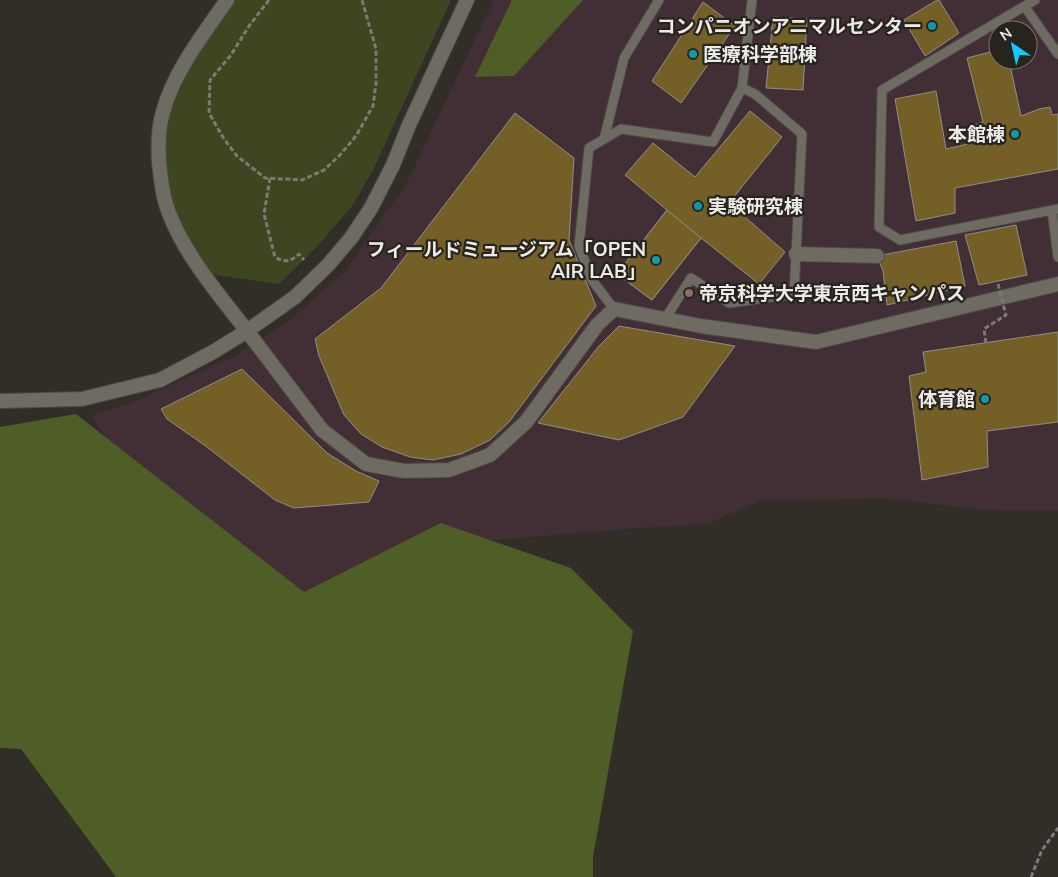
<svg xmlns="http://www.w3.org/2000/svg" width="1058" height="877" viewBox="0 0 1058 877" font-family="Mulish,'Noto Sans JP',sans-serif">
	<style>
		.education { fill: #422f36; fill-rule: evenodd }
		.green { fill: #3d4620 }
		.forest { fill: #4f5d26 }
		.building { fill: #746026; stroke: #918e86 }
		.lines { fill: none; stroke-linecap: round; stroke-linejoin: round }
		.service-casing { stroke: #4b4944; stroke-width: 11 }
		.pedestrian-casing { stroke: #4b4944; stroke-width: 16 }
		.minor-casing { stroke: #4b4944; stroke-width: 16 }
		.tertiary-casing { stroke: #4b4944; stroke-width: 16 }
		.path { stroke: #7c7a74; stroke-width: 3; stroke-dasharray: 5 2.5; stroke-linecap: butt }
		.service { stroke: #6e6b63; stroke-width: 9 }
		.pedestrian { stroke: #6e6b63; stroke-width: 14 }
		.minor { stroke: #6e6b63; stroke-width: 14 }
		.tertiary { stroke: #6e6b63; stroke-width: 14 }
		.path-bridge { stroke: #7c7a74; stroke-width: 3; stroke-dasharray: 5 2.5; stroke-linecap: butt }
		.culture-dot { fill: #0f9aa8; stroke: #26241d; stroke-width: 2 }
		.education-dot { fill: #8d6e63; stroke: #26241d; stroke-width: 2 }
		.labels { text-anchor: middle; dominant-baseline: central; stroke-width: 4.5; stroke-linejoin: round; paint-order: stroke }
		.poi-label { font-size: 19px; font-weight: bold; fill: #edebe7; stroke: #26241d; text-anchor: end }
	</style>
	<rect width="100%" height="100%" fill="#302e27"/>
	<!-- education -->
	<path class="education" d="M494,0h564v511l-74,-1 -101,-12 -123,3 -54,23 -68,4 -194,16 -102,69 -164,-71 -87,-126 40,-13 104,-47 61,-41 49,-44 61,-87zM998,30h30v30h-30z"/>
	<!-- green -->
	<polygon class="green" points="227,0 451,0 373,170 352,206 318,246 279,284 203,273 161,186 163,111"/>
	<!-- forest -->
	<g class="forest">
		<polygon points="512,0 583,0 514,76 475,77"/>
		<polygon points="76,414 304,592 441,523 571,568 633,631 593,857 593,877 116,877 21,749 0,748 0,427"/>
	</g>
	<!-- building -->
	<g class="building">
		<polygon points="937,0 939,0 959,33 925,56 904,20"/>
		<polygon points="703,2 735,26 681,103 652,81"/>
		<polygon points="773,17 807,19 803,90 766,88"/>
		<polygon points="998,50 998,60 1009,60 1021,116 1039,109 1050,107 1052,115 1058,114 1058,169 955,188 955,213 916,221 895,99 936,91 946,149 972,143 972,126 983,122 967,58"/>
		<polygon points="750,111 782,137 729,203 785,252 759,284 701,238 652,300 617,274 667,210 625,175 653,143 695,177"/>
		<polygon points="515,113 574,158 569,240 596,306 509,422 490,440 461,454 433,460 410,457 382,447 361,434 344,415 319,356 315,339 381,288"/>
		<polygon points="667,210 701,238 652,300 617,274"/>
		<polygon points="1016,225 1027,275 979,285 965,235"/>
		<polygon points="956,241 965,286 887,305 883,271 877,256"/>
		<polygon points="619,326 735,346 683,417 619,440 538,423 599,346"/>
		<polygon points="1058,332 1058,422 987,431 988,467 922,480 909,376 926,372 923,352"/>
		<polygon points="242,369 327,453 356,471 379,481 369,502 294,508 275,500 207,447 167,419 161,409"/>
	</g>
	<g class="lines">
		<defs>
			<g id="service">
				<polyline points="1035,0 882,90 879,227 900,240 1058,209"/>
				<polyline points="1025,7 1058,54"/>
				<polyline points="604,139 624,58 659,0"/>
				<polyline points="1052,211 1058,257"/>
				<polyline points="614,309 592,280 579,246 589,148 621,129 713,142 742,88 752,0"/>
				<polyline points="665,319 691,278 729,303 794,294 802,134 755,94 742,88"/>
			</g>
			<polyline id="pedestrian" points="796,254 877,256"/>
			<polyline id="minor" points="247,331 322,430 366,464 404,471 449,470 490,455 526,422 597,325 614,309 701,326 816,342 1058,284"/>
			<g id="tertiary">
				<path d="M227,0c-24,35 -53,71 -64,112 -5,16 -5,33 -4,50 2,19 4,38 12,56 17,41 49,78 76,113"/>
				<polyline points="0,401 82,399 160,380 213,352 247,331 295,297 328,265 351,238 371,208 393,165 409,125 467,0"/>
			</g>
		</defs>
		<!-- service casing -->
		<use href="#service" class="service-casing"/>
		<!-- pedestrian casing -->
		<use href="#pedestrian" class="pedestrian-casing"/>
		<!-- minor casing -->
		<use href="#minor" class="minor-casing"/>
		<!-- tertiary casing -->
		<use href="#tertiary" class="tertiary-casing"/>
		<!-- path -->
		<g class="path">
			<polyline points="269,0 249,26 231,55 210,80 209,113 224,139 237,156 265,178 302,180 324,170 340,155 356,136 373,106 376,83 376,49 362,0"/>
			<path d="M270,178l-6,36 11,43c10,6 15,5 24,-3l5,6"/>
			<polyline points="1031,877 1042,850 1058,828"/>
		</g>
		<!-- service -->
		<use href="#service" class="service"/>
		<!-- pedestrian -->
		<use href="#pedestrian" class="pedestrian"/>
		<!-- minor -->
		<use href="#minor" class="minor"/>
		<!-- tertiary -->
		<use href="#tertiary" class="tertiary"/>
		<!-- path-bridge -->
		<polyline class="path-bridge" points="986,343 984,329 1006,315 998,284"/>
	</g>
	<!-- markers -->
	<g class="culture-dot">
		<circle cx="932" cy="26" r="5"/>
		<circle cx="693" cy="54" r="5"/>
		<circle cx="1015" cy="134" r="5"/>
		<circle cx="698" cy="206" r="5"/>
		<circle cx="656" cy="260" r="5"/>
		<circle cx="985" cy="399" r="5"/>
	</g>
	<circle class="education-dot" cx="689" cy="293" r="5"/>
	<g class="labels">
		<!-- poi labels -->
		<g class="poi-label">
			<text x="922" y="26">コンパニオンアニマルセンター</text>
			<text x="703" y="54" text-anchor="start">医療科学部棟</text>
			<text x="1005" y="134">本館棟</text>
			<text x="708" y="206" text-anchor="start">実験研究棟</text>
			<text x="646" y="249">フィールドミュージアム「OPEN<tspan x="646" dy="22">AIR LAB」</tspan></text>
			<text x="699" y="293" text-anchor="start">帝京科学大学東京西キャンパス</text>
			<text x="975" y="399">体育館</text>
		</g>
	</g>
	<!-- north arrow -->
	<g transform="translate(1013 45) rotate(326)"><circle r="24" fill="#26241d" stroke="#76746e"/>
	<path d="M0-4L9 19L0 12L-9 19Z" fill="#10cafa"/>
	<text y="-8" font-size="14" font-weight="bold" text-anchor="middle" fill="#edebe7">N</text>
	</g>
</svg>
